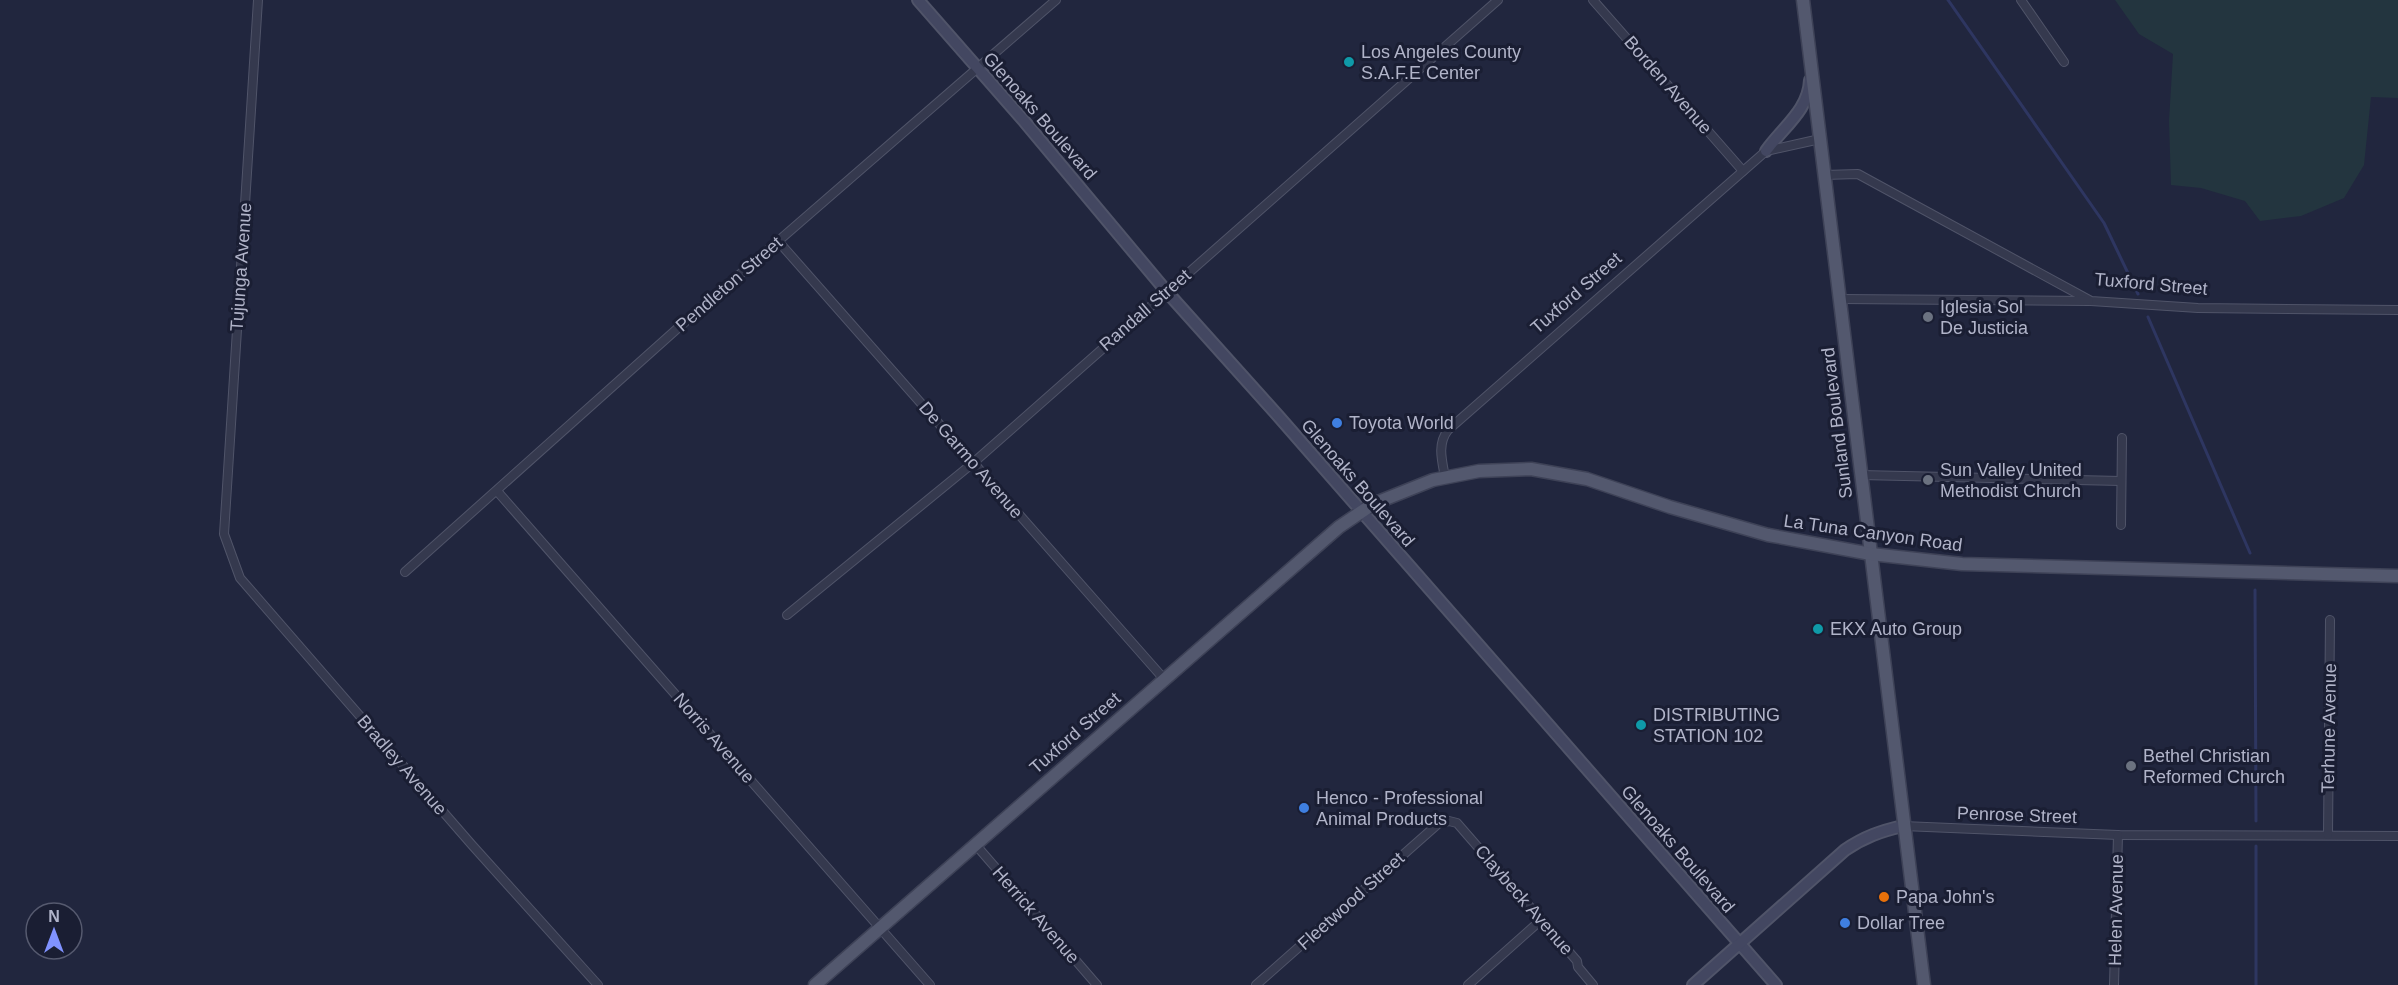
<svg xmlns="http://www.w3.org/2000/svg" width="2398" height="985" viewBox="0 0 2398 985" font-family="Arial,sans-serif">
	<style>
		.green { fill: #23353f }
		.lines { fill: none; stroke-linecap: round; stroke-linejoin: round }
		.stream { stroke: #2e3661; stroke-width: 3 }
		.street-casing { stroke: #505469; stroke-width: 10 }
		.secondary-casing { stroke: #505469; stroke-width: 14 }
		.primary-casing { stroke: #3e4257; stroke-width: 15 }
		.street { stroke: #35394e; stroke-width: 8 }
		.secondary { stroke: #434761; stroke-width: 10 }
		.primary { stroke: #53586e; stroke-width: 12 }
		.culture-dot { fill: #0f9aa8; stroke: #1a1e33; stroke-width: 2 }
		.worship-dot { fill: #6b7280; stroke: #1a1e33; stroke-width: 2 }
		.shop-dot { fill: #3f7fe0; stroke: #1a1e33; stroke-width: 2 }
		.food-dot { fill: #e8710a; stroke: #1a1e33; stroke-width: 2 }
		.labels { text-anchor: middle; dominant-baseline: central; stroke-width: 6; stroke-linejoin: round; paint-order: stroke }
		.poi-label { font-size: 18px; fill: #b1b4c9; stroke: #1a1e33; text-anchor: start }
		.street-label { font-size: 18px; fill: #b1b4c9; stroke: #1a1e33 }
	</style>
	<rect width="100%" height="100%" fill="#21263e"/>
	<!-- green -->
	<polygon class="green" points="2115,0 2398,0 2398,98 2371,97 2364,165 2344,198 2301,216 2260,221 2245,201 2201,188 2171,185 2169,121 2173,54 2139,34"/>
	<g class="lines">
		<!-- stream -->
		<g class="stream">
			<polyline points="1948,0 2104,223 2138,294"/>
			<polyline points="2148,317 2250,553"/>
			<polyline points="2255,590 2256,821"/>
			<polyline points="2256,985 2256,846"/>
		</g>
		<defs>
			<g id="street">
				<polyline points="258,0 224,534 240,578 472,845 598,985"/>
				<polyline points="1593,0 1743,171"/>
				<polyline points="2021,0 2064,62"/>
				<polyline points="1824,175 1858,174 2091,301 2198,308 2398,310"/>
				<polyline points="778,241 1164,679"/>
				<polyline points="1840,299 2089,301"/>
				<polyline points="1861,475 2121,481"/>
				<path d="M1445,477c-3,-16 -8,-33 3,-47l318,-279 54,-12"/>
				<polyline points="497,491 930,985"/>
				<polyline points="2121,525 2122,438"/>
				<polyline points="405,572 678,328 1056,0"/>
				<polyline points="787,615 973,463 1498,0"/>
				<polyline points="1903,826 2118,835 2398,836"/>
				<polyline points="2328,835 2330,620"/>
				<polyline points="975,844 1097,985"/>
				<polyline points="1256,985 1439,823 1449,821 1457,823 1577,961 1578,967 1593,985"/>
				<polyline points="1468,985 1541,920"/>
				<polyline points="2114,985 2118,835"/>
			</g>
			<g id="secondary">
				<polyline points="918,0 1024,121 1167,292 1280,418 1776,985"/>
				<path d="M1766,151c16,-23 43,-41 44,-71"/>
				<path d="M1693,985l152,-135c19,-13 36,-19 58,-24"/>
			</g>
			<g id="primary">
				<polyline points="1803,0 1924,985"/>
				<polyline points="815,985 1339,527 1373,504 1433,480 1479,471 1531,469 1587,479 1670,507 1768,535 1871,554 1962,564 2398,576"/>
			</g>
		</defs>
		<!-- street casing -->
		<use href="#street" class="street-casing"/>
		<!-- secondary casing -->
		<use href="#secondary" class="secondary-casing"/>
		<!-- primary casing -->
		<use href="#primary" class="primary-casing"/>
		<!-- street -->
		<use href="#street" class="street"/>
		<!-- secondary -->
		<use href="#secondary" class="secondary"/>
		<!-- primary -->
		<use href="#primary" class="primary"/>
	</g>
	<!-- markers -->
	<g class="culture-dot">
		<circle cx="1349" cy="62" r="6"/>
		<circle cx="1818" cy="629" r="6"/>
		<circle cx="1641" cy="725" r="6"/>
	</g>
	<g class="worship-dot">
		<circle cx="1928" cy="317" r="6"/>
		<circle cx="1928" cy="480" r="6"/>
		<circle cx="2131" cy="766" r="6"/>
	</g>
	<g class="shop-dot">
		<circle cx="1337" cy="423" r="6"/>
		<circle cx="1304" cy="808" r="6"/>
		<circle cx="1845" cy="923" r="6"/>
	</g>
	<circle class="food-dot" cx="1884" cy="897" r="6"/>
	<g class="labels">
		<!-- poi labels -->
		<g class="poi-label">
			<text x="1361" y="52">Los Angeles County<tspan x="1361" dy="21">S.A.F.E Center</tspan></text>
			<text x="1940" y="307">Iglesia Sol<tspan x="1940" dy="21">De Justicia</tspan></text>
			<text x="1349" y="423">Toyota World</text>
			<text x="1940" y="470">Sun Valley United<tspan x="1940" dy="21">Methodist Church</tspan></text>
			<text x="1830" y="629">EKX Auto Group</text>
			<text x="1653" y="715">DISTRIBUTING<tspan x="1653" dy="21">STATION 102</tspan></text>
			<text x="2143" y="756">Bethel Christian<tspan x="2143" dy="21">Reformed Church</tspan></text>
			<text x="1316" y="798">Henco - Professional<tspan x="1316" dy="21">Animal Products</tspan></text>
			<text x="1896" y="897">Papa John's</text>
			<text x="1857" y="923">Dollar Tree</text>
		</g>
		<!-- street labels -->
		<g class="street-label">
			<text transform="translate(1668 85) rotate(49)">Borden Avenue</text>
			<text transform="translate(1040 116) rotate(49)">Glenoaks Boulevard</text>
			<text transform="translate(241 267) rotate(-86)">Tujunga Avenue</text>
			<text transform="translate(729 284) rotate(-41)">Pendleton Street</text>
			<text transform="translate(2151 284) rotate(5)">Tuxford Street</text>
			<text transform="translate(1576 293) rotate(-41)">Tuxford Street</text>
			<text transform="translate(1145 310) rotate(-41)">Randall Street</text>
			<text transform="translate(1837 423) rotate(-97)">Sunland Boulevard</text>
			<text transform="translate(971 460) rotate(49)">De Garmo Avenue</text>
			<text transform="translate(1358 483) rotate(49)">Glenoaks Boulevard</text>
			<text transform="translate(1873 533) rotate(8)">La Tuna Canyon Road</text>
			<text transform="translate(2329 728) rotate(-89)">Terhune Avenue</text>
			<text transform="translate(1075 733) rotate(-41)">Tuxford Street</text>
			<text transform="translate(714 738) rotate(49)">Norris Avenue</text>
			<text transform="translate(402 765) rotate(49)">Bradley Avenue</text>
			<text transform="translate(2017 815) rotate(2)">Penrose Street</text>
			<text transform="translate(1678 849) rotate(49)">Glenoaks Boulevard</text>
			<text transform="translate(1524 900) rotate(49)">Claybeck Avenue</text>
			<text transform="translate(1351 901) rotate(-42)">Fleetwood Street</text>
			<text transform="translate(2116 910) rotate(-89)">Helen Avenue</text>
			<text transform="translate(1036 915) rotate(49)">Herrick Avenue</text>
		</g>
	</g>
	<!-- north arrow -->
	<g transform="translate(54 931)"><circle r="28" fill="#1a1e33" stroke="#565a6f" stroke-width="1.5"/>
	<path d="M0-4.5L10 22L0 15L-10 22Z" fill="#8092ff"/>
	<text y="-9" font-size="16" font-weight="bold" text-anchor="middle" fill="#b1b4c9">N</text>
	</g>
</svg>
